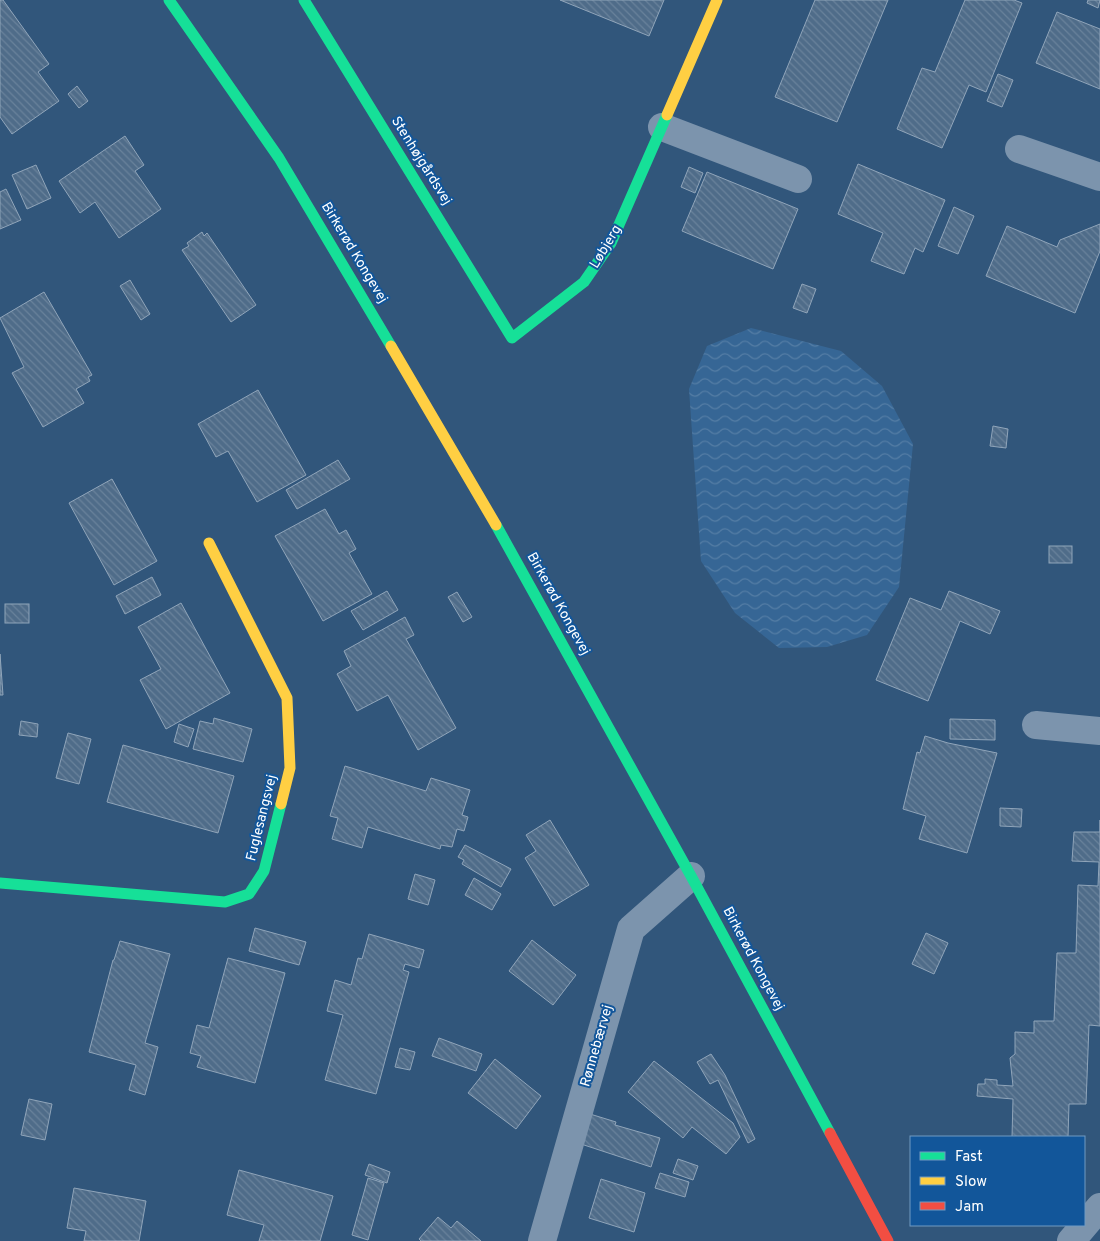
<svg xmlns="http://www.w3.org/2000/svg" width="1100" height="1241" viewBox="0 0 1100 1241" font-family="Overpass,sans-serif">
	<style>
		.water { fill: url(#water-waves) }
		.building { fill: url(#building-back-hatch); stroke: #90a5ba }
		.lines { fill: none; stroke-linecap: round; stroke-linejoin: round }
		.street { stroke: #7c94ad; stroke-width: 28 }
		.fast { stroke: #16e098; stroke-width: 11 }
		.slow { stroke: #ffcf43; stroke-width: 11 }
		.jam { stroke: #f24e42; stroke-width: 11 }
		.labels { text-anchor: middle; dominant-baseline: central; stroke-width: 4; stroke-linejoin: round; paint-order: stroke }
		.street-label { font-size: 14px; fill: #fff; stroke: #12569a }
	</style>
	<defs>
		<pattern id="water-waves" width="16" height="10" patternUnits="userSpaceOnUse" patternTransform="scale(1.25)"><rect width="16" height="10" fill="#366695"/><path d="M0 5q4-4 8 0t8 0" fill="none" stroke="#547da5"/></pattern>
		<pattern id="building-back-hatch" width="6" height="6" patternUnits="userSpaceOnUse" patternTransform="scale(1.25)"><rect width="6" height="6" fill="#4f6c89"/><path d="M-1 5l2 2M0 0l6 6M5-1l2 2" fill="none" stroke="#69829b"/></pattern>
	</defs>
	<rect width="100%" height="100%" fill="#31567b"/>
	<!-- water -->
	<polygon class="water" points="751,328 841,351 882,386 913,444 899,587 867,635 827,647 779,648 735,613 701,561 689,389 707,346"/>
	<!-- building -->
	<g class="building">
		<polygon points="0,0 3,0 49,64 38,72 59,101 12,134 0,117"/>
		<polygon points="560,0 664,0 649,36"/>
		<polygon points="815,0 888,0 837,122 775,97"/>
		<polygon points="965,0 1014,0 1022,3 986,92 969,85 942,148 897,129 922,68 935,72"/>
		<polygon points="1088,0 1100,0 1098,8 1087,3"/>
		<polygon points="1057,12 1100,29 1100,89 1036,63"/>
		<polygon points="998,74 1013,80 1002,107 987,101"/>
		<polygon points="77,86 88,101 79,108 68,94"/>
		<polygon points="125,136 144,165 135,171 161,209 119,238 95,202 80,213 59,181"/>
		<polygon points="858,164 945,200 923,252 915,248 904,274 871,261 883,233 838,214"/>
		<polygon points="36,165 51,198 27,209 12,175"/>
		<polygon points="689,167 703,173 695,193 681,187"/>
		<polygon points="707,172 798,209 773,269 682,231"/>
		<polygon points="6,189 21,220 0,229 0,192"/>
		<polygon points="954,207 974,216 958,254 938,246"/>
		<polygon points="1100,224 1100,251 1075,313 986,276 1007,226 1057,247 1060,240"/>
		<polygon points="202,232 204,236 207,233 256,305 231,322 182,250 189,246 187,243"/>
		<polygon points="130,280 150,314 141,320 120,286"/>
		<polygon points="802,284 816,289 807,313 793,308"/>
		<polygon points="44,292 92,375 88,377 90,381 76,389 84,403 43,427 12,373 24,367 0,318"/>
		<polygon points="258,390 306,475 257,502 228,451 216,457 198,424"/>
		<polygon points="993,426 1008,429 1006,448 990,446"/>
		<polygon points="338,460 350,479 297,509 286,490"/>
		<polygon points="112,479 157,561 114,585 69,503"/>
		<polygon points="325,509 339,534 346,530 356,549 349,553 372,594 323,621 275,536"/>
		<rect x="1049" y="546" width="23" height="17"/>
		<polygon points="152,577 161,595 125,614 116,596"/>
		<polygon points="387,591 398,610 363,630 351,611"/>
		<polygon points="949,591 1000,611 990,634 960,621 928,701 876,680 910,598 941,610"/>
		<polygon points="457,592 472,617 463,622 448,597"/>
		<polygon points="181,603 230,693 166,729 140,680 161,669 138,627"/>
		<rect x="5" y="604" width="24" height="19"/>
		<polygon points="405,617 414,635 406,639 456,728 418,750 388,695 357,711 337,674 351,666 344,651"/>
		<polygon points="0,654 3,695 0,695"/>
		<polygon points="214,718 252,729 243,762 193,749 200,721 213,724"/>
		<polygon points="950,719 995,720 995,740 950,739"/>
		<polygon points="21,721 38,724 37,737 19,735"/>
		<polygon points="179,724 194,729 188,747 174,742"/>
		<polygon points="68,733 91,739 79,784 56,778"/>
		<polygon points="925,736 948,743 997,753 967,853 919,839 926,816 903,809 917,752 920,753"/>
		<polygon points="123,745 234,776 218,833 107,802"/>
		<polygon points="345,766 426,791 431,778 470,790 462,815 468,817 464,831 457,829 452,847 441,845 440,849 368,827 362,848 332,839 338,818 330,816"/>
		<polygon points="1000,808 1022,809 1021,827 1000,826"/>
		<polygon points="550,820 589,885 554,906 525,858 536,851 526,835"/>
		<polygon points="1100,820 1100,1026 1089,1025 1086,1104 1069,1104 1068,1137 1012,1137 1013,1099 977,1096 978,1084 985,1084 985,1079 997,1080 997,1085 1013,1086 1010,1058 1015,1054 1015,1032 1034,1033 1034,1021 1054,1021 1057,953 1076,953 1078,885 1098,886 1099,862 1072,861 1074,832 1100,832"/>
		<polygon points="465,845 511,869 501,887 462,864 464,860 458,857"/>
		<polygon points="415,874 435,880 428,905 408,899"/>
		<polygon points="474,878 501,894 492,910 465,895"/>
		<polygon points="255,928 306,942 299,965 249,951"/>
		<polygon points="926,933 948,943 934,974 912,964"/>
		<polygon points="369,934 424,950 419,968 405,964 403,970 409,972 376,1094 325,1080 343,1015 327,1011 335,980 351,985 358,958 362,959"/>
		<polygon points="532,940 576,975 553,1005 509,971"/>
		<polygon points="120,941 170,954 145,1043 158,1047 145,1095 129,1090 136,1065 89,1052 113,960 114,960"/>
		<polygon points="228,958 285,973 255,1083 197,1067 201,1056 190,1053 197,1025 209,1028"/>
		<polygon points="439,1038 482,1054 476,1071 432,1056"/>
		<polygon points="400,1048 415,1052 410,1070 395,1067"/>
		<polygon points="711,1054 725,1075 755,1139 748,1143 718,1080 710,1084 697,1062"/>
		<polygon points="495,1059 541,1096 516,1129 468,1093"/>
		<polygon points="654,1061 733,1123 740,1137 726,1154 692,1127 683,1138 628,1092"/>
		<polygon points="29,1099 52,1104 45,1140 21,1135"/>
		<polygon points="590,1114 616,1122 615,1125 660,1138 651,1167 581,1144"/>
		<polygon points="678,1159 698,1166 693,1180 673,1173"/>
		<polygon points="369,1164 390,1172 387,1183 365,1175"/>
		<polygon points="239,1170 333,1196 320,1241 259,1241 264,1225 227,1215"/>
		<polygon points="660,1173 689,1182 685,1197 655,1188"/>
		<polygon points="368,1178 384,1183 368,1240 352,1235"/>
		<polygon points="601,1179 645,1193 634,1232 589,1218"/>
		<polygon points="74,1188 146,1201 139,1241 84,1241 86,1231 67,1228"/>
		<polygon points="438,1217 451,1228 457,1221 481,1241 421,1241 419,1239"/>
	</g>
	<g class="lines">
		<!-- street -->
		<g class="street">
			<polyline points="662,127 798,179"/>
			<polyline points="1019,149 1100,177"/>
			<polyline points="1036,725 1100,731"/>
			<polyline points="542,1241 631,929 691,876"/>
			<polyline points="1071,1241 1100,1207"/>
		</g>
		<!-- fast -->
		<g class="fast">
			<polyline points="169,0 279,158 391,346"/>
			<polyline points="304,0 512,338 584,282 611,243 667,115"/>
			<polyline points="496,525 691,876 830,1133"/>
			<polyline points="0,883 225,902 249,894 264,871 281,804"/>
		</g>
		<!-- slow -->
		<g class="slow">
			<polyline points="667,115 717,0"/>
			<polyline points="391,346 496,525"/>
			<polyline points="209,543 287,698 290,768 281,804"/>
		</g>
		<!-- jam -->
		<polyline class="jam" points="830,1133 888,1241"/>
	</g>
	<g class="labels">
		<!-- street labels -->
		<g class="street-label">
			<text transform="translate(421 161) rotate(58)">Stenhøjgårdsvej</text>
			<text transform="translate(606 247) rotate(-59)">Løbjerg</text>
			<text transform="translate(354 253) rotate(59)">Birkerød Kongevej</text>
			<text transform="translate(558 604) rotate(61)">Birkerød Kongevej</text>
			<text transform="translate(262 818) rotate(-76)">Fuglesangsvej</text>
			<text transform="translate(753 959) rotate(62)">Birkerød Kongevej</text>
			<text transform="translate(597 1046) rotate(-74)">Rønnebærvej</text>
		</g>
	</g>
	<!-- legend -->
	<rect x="910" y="1136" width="175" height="90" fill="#12569a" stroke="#719ac2"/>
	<rect x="920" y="1152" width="25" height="8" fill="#16e098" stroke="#719ac2"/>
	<text x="955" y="1161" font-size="15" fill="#ffffff">Fast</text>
	<rect x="920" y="1177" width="25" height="8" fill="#ffcf43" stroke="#719ac2"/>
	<text x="955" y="1186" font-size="15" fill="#ffffff">Slow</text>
	<rect x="920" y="1202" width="25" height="8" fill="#f24e42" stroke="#719ac2"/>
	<text x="955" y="1211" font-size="15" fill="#ffffff">Jam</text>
</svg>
